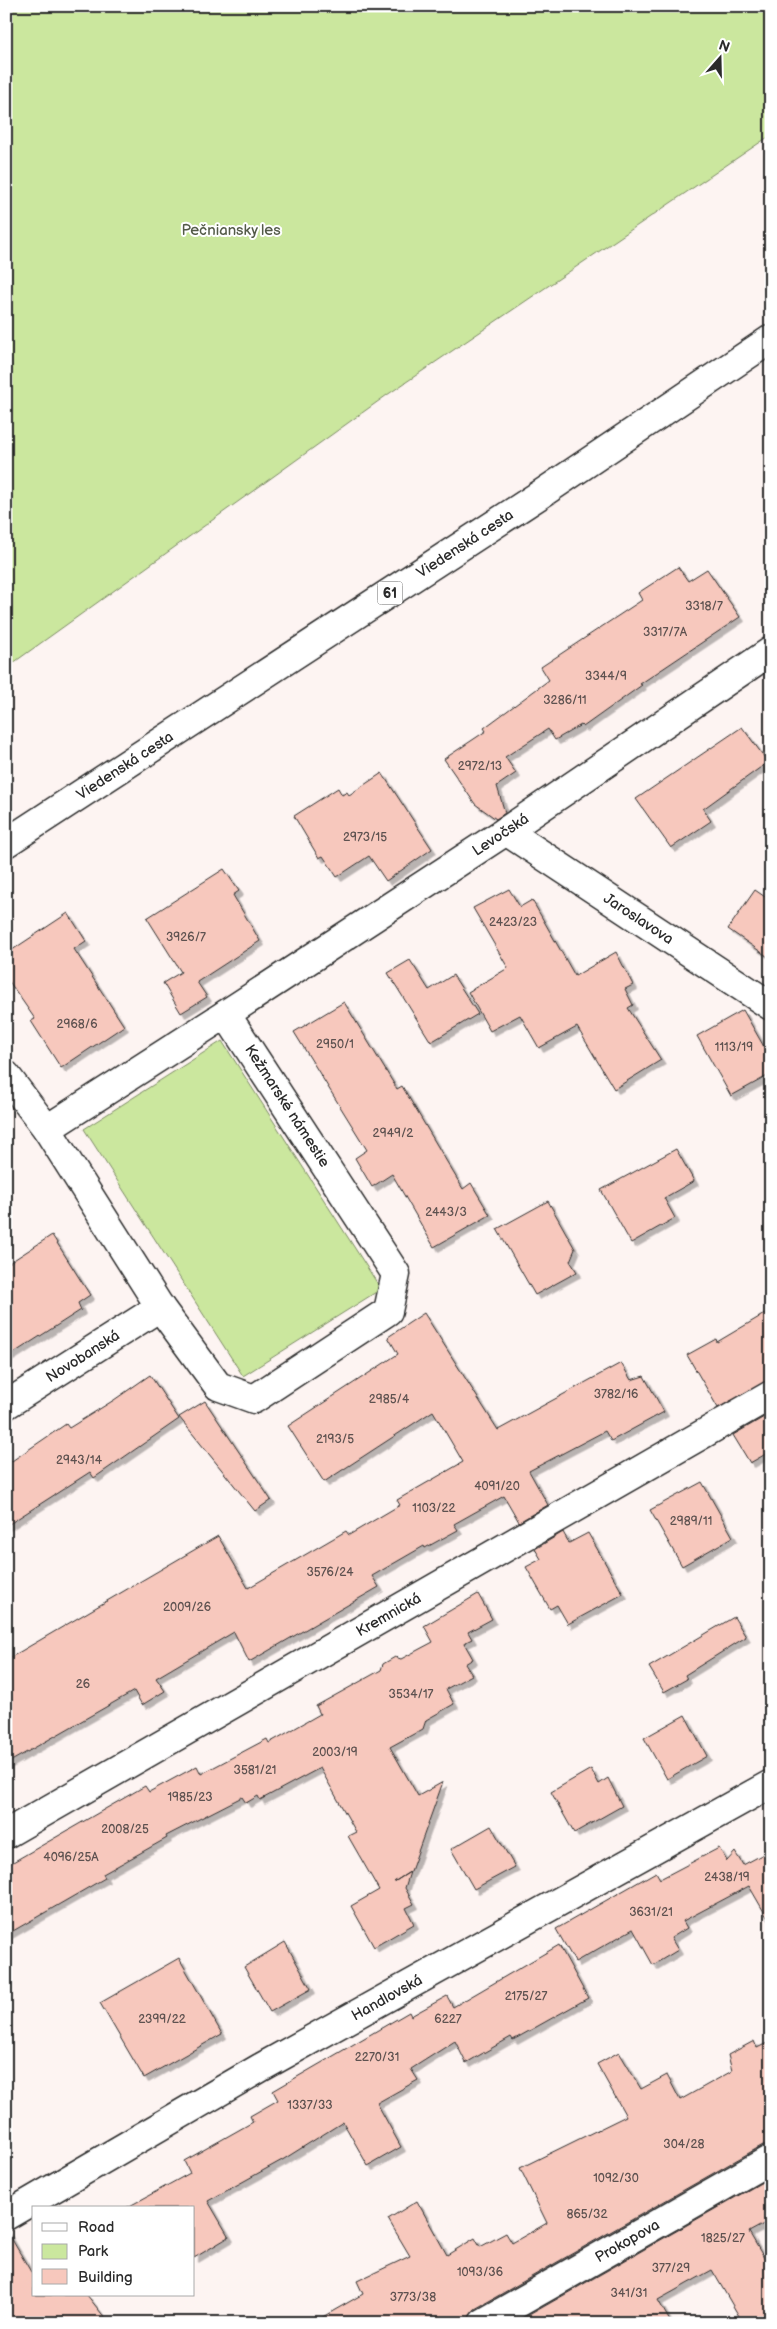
<svg xmlns="http://www.w3.org/2000/svg" width="777" height="2329" viewBox="0 0 777 2329" font-family="'Balsamiq Sans',sans-serif">
	<style>
		.green { fill: #cbe79e; stroke: #7b8964 }
		.building { fill: #f7c8bd; stroke: #2b2b2b; filter: url(#shadow) }
		.lines { fill: none; stroke-linecap: round; stroke-linejoin: round }
		.street-casing { stroke: #2b2b2b; stroke-width: 31 }
		.primary-casing { stroke: #2b2b2b; stroke-width: 31 }
		.street { stroke: #fff; stroke-width: 28 }
		.primary { stroke: #fff; stroke-width: 28 }
		.labels { text-anchor: middle; dominant-baseline: central; stroke-width: 4; stroke-linejoin: round; paint-order: stroke }
		.number-label { font-size: 12px; fill: #5e5250 }
		.shield { fill: #fff; stroke: #6b6b6b; stroke-width: 1 }
		.shield-label { font-size: 14px; font-weight: bold; fill: #2b2b2b }
		.park-label { font-size: 15px; fill: #535a48; stroke: #fff }
		.street-label { font-size: 15px; fill: #2b2b2b; stroke: #fff }
	</style>
	<defs>
		<filter id="shadow"><feDropShadow dx="4.5" dy="4.5" stdDeviation="0" flood-color="#0004"/></filter>
	</defs>
	<rect width="100%" height="100%" fill="#fdf4f2"/>
	<filter id="ink" filterUnits="userSpaceOnUse"><feTurbulence type="fractalNoise" baseFrequency=".02" numOctaves="2"/><feDisplacementMap in="SourceGraphic" scale="10" xChannelSelector="R" yChannelSelector="G"/><feConvolveMatrix kernelMatrix="1 2 1 2 8 2 1 2 1" color-interpolation-filters="sRGB"/></filter>
	<g filter="url(#ink)">
		<!-- green -->
		<g class="green">
			<polygon points="6,6 771,6 771,135 387,395 6,668"/>
			<polygon points="222,1041 381,1289 243,1376 84,1129"/>
		</g>
		<!-- building -->
		<g class="building">
			<polygon points="678,567 688,581 707,569 740,617 640,684 642,685 583,727 581,725 555,740 548,729 505,757 516,773 497,786 505,813 496,819 475,804 444,759 486,731 484,728 549,680 541,667 642,600 638,593"/>
			<polygon points="742,727 768,762 703,809 711,821 671,848 636,799"/>
			<polygon points="382,773 432,849 386,881 369,856 337,877 323,856 319,858 294,816 338,788 342,795 347,792 349,795"/>
			<polygon points="224,869 239,891 233,895 260,941 197,982 207,997 181,1013 163,983 181,972 147,918"/>
			<polygon points="509,889 520,907 532,900 575,976 616,952 633,985 625,989 633,1005 628,1008 661,1060 614,1089 577,1027 539,1048 520,1015 490,1031 468,992 508,968 473,908"/>
			<polygon points="755,890 771,901 771,959 728,929"/>
			<polygon points="68,913 86,941 74,949 124,1026 61,1068 31,1021 35,1019 6,977 6,954"/>
			<polygon points="410,960 429,990 453,975 478,1014 431,1042 388,973"/>
			<polygon points="344,1002 397,1089 402,1086 463,1189 471,1183 490,1215 434,1247 392,1174 372,1187 355,1158 367,1150 294,1032"/>
			<polygon points="743,1010 771,1059 771,1074 731,1096 697,1036"/>
			<polygon points="676,1149 694,1181 664,1198 675,1218 631,1243 601,1190"/>
			<polygon points="548,1201 575,1249 570,1261 577,1272 535,1295 497,1229"/>
			<polygon points="52,1235 90,1295 78,1303 81,1310 6,1358 6,1265"/>
			<polygon points="771,1310 771,1379 718,1408 687,1355 716,1339 717,1342"/>
			<polygon points="424,1313 498,1430 621,1363 631,1380 644,1376 664,1412 611,1441 605,1431 529,1471 548,1505 519,1522 504,1496 454,1524 458,1530 425,1548 424,1546 372,1576 379,1587 249,1662 234,1632 156,1678 165,1691 142,1705 134,1691 6,1764 6,1660 218,1536 248,1588 346,1531 349,1535 400,1505 397,1500 463,1462 433,1411 324,1482 288,1426 398,1354 388,1337"/>
			<polygon points="150,1375 179,1419 94,1478 90,1472 6,1526 6,1465 66,1424 69,1428 114,1400"/>
			<polygon points="205,1401 271,1500 255,1511 179,1417"/>
			<polygon points="771,1413 771,1451 750,1463 733,1435"/>
			<polygon points="702,1482 733,1537 682,1566 650,1510"/>
			<polygon points="563,1532 569,1543 588,1533 623,1594 568,1624 557,1605 550,1609 526,1567 541,1559 535,1549"/>
			<polygon points="478,1594 492,1619 468,1632 472,1639 464,1643 473,1659 465,1664 472,1675 446,1689 454,1704 426,1720 423,1729 390,1747 418,1796 443,1782 411,1871 394,1882 410,1872 405,1888 414,1904 406,1908 414,1924 374,1947 351,1906 379,1890 348,1836 356,1832 320,1768 260,1800 258,1796 246,1803 242,1797 166,1836 167,1838 103,1874 105,1878 6,1935 6,1866 145,1786 149,1792 197,1766 201,1774 267,1739 269,1743 320,1714 316,1706 381,1670 383,1664 395,1657 401,1659 433,1642 424,1626"/>
			<polygon points="734,1617 746,1637 685,1675 687,1679 664,1692 649,1667"/>
			<polygon points="685,1715 707,1756 667,1779 644,1738"/>
			<polygon points="591,1769 599,1784 608,1778 622,1806 574,1833 551,1792"/>
			<polygon points="491,1826 515,1867 474,1889 451,1849"/>
			<polygon points="719,1848 727,1861 735,1852 743,1865 771,1850 771,1924 749,1886 683,1921 687,1928 671,1938 678,1950 653,1965 633,1929 575,1962 556,1929 656,1872 660,1879"/>
			<polygon points="285,1942 311,1989 270,2012 244,1967"/>
			<polygon points="559,1945 588,1998 513,2040 511,2037 466,2063 455,2041 411,2069 418,2080 377,2103 401,2147 368,2166 343,2122 284,2159 208,2201 229,2237 194,2258 194,2208 126,2208 190,2173 184,2161 253,2122 250,2116 278,2100 273,2091 409,2012 411,2016 447,1996 453,2007"/>
			<polygon points="179,1958 222,2034 144,2078 100,2003"/>
			<polygon points="754,2041 757,2048 771,2041 771,2143 763,2145 475,2309 470,2315 467,2323 312,2323 363,2294 357,2281 410,2256 388,2219 417,2201 447,2255 475,2238 480,2247 506,2233 512,2243 547,2223 520,2168 626,2116 597,2064 619,2052 641,2089 667,2075 680,2100 732,2071 728,2055"/>
			<polygon points="771,2177 771,2220 749,2232 771,2270 771,2323 743,2323 712,2270 658,2300 671,2323 515,2323"/>
			<polygon points="7,2231 34,2277 34,2295 87,2295 109,2323 6,2323"/>
		</g>
		<g class="lines">
			<defs>
				<g id="street">
					<path id="s1" d="M506,831l265,175"/>
					<polygon points="226,1014 396,1274 388,1311 254,1399 218,1386 160,1307 47,1129"/>
					<path id="s2" d="M226,1014l280,-183 265,-180"/>
					<polyline points="6,1075 47,1129"/>
					<path id="s3" d="M6,1405l154,-98"/>
					<path id="s4" d="M6,1834l765,-439"/>
					<path id="s5" d="M6,2216l254,-148 511,-284"/>
					<path id="s6" d="M483,2323l288,-164"/>
				</g>
				<g id="primary">
					<path id="s7" d="M6,843l538,-351 227,-153"/>
				</g>
			</defs>
			<!-- street casing -->
			<use href="#street" class="street-casing"/>
			<!-- primary casing -->
			<use href="#primary" class="primary-casing"/>
			<!-- street -->
			<use href="#street" class="street"/>
			<!-- primary -->
			<use href="#primary" class="primary"/>
		</g>
	</g>
	<g class="labels">
		<!-- number labels -->
		<g class="number-label">
			<text x="704" y="606">3318/7</text>
			<text x="665" y="632">3317/7A</text>
			<text x="606" y="676">3344/9</text>
			<text x="565" y="700">3286/11</text>
			<text x="480" y="766">2972/13</text>
			<text x="365" y="837">2973/15</text>
			<text x="513" y="922">2423/23</text>
			<text x="186" y="937">3926/7</text>
			<text x="77" y="1024">2968/6</text>
			<text x="335" y="1044">2950/1</text>
			<text x="734" y="1047">1113/19</text>
			<text x="393" y="1133">2949/2</text>
			<text x="446" y="1212">2443/3</text>
			<text x="616" y="1394">3782/16</text>
			<text x="389" y="1399">2985/4</text>
			<text x="335" y="1439">2193/5</text>
			<text x="79" y="1460">2943/14</text>
			<text x="497" y="1486">4091/20</text>
			<text x="434" y="1508">1103/22</text>
			<text x="691" y="1521">2989/11</text>
			<text x="330" y="1572">3576/24</text>
			<text x="187" y="1607">2009/26</text>
			<text x="83" y="1684">26</text>
			<text x="411" y="1694">3534/17</text>
			<text x="335" y="1752">2003/19</text>
			<text x="255" y="1770">3581/21</text>
			<text x="190" y="1797">1985/23</text>
			<text x="125" y="1829">2008/25</text>
			<text x="71" y="1857">4096/25A</text>
			<text x="727" y="1877">2438/19</text>
			<text x="651" y="1912">3631/21</text>
			<text x="526" y="1996">2175/27</text>
			<text x="162" y="2019">2399/22</text>
			<text x="448" y="2019">6227</text>
			<text x="377" y="2057">2270/31</text>
			<text x="310" y="2105">1337/33</text>
			<text x="684" y="2144">304/28</text>
			<text x="616" y="2178">1092/30</text>
			<text x="587" y="2214">865/32</text>
			<text x="723" y="2238">1825/27</text>
			<text x="671" y="2268">377/29</text>
			<text x="480" y="2272">1093/36</text>
			<text x="629" y="2293">341/31</text>
			<text x="413" y="2297">3773/38</text>
		</g>
		<!-- shield labels -->
		<rect class="shield" x="377.5" y="581.5" width="25" height="23" rx="4"/>
		<g class="shield-label">
			<text x="390" y="593">61</text>
		</g>
		<!-- park labels -->
		<g class="park-label">
			<text x="231" y="230">Pečniansky les</text>
		</g>
		<!-- street labels -->
		<g class="street-label">
			<text stroke="none"><textPath href="#s7" startOffset="548">Viedenská cesta</textPath></text>
			<text stroke="none"><textPath href="#s7" startOffset="142">Viedenská cesta</textPath></text>
			<text stroke="none"><textPath href="#s2" startOffset="328">Levočská</textPath></text>
			<text stroke="none"><textPath href="#s1" startOffset="159">Jaroslavova</textPath></text>
			<text transform="translate(287 1106) rotate(57)">Kežmarské námestie</text>
			<text stroke="none"><textPath href="#s3" startOffset="91">Novobanská</textPath></text>
			<text stroke="none"><textPath href="#s4" startOffset="441">Kremnická</textPath></text>
			<text stroke="none"><textPath href="#s5" startOffset="439">Handlovská</textPath></text>
			<text stroke="none"><textPath href="#s6" startOffset="166">Prokopova</textPath></text>
		</g>
	</g>
	<!-- margin -->
	<rect width="777" height="2329" fill="none" stroke="#fff" stroke-width="25"/>
	<rect x="12" y="12" width="752" height="2304" fill="none" stroke="#2b2b2b" stroke-width="2" filter="url(#ink)"/>
	<!-- legend -->
	<rect x="32" y="2206" width="162" height="90" fill="#ffffff" stroke="#aaaaaa"/>
	<rect x="42" y="2223" width="25" height="8" fill="#ffffff" stroke="#aaaaaa"/>
	<text x="78" y="2232" font-size="15" fill="#2b2b2b">Road</text>
	<rect x="42" y="2244" width="25" height="15" fill="#cbe79e" stroke="#aaaaaa"/>
	<text x="78" y="2256" font-size="15" fill="#2b2b2b">Park</text>
	<rect x="42" y="2269" width="25" height="15" fill="#f7c8bd" stroke="#aaaaaa"/>
	<text x="78" y="2282" font-size="15" fill="#2b2b2b">Building</text>
	<!-- north arrow -->
	<g transform="translate(720 58) rotate(20)" stroke="#ffffff" stroke-width="4" paint-order="stroke">
	<path d="M0-4L9 19L0 12L-9 19Z" fill="#2b2b2b"/>
	<text y="-8" font-size="14" font-weight="bold" text-anchor="middle" fill="#2b2b2b">N</text>
	</g>
</svg>
